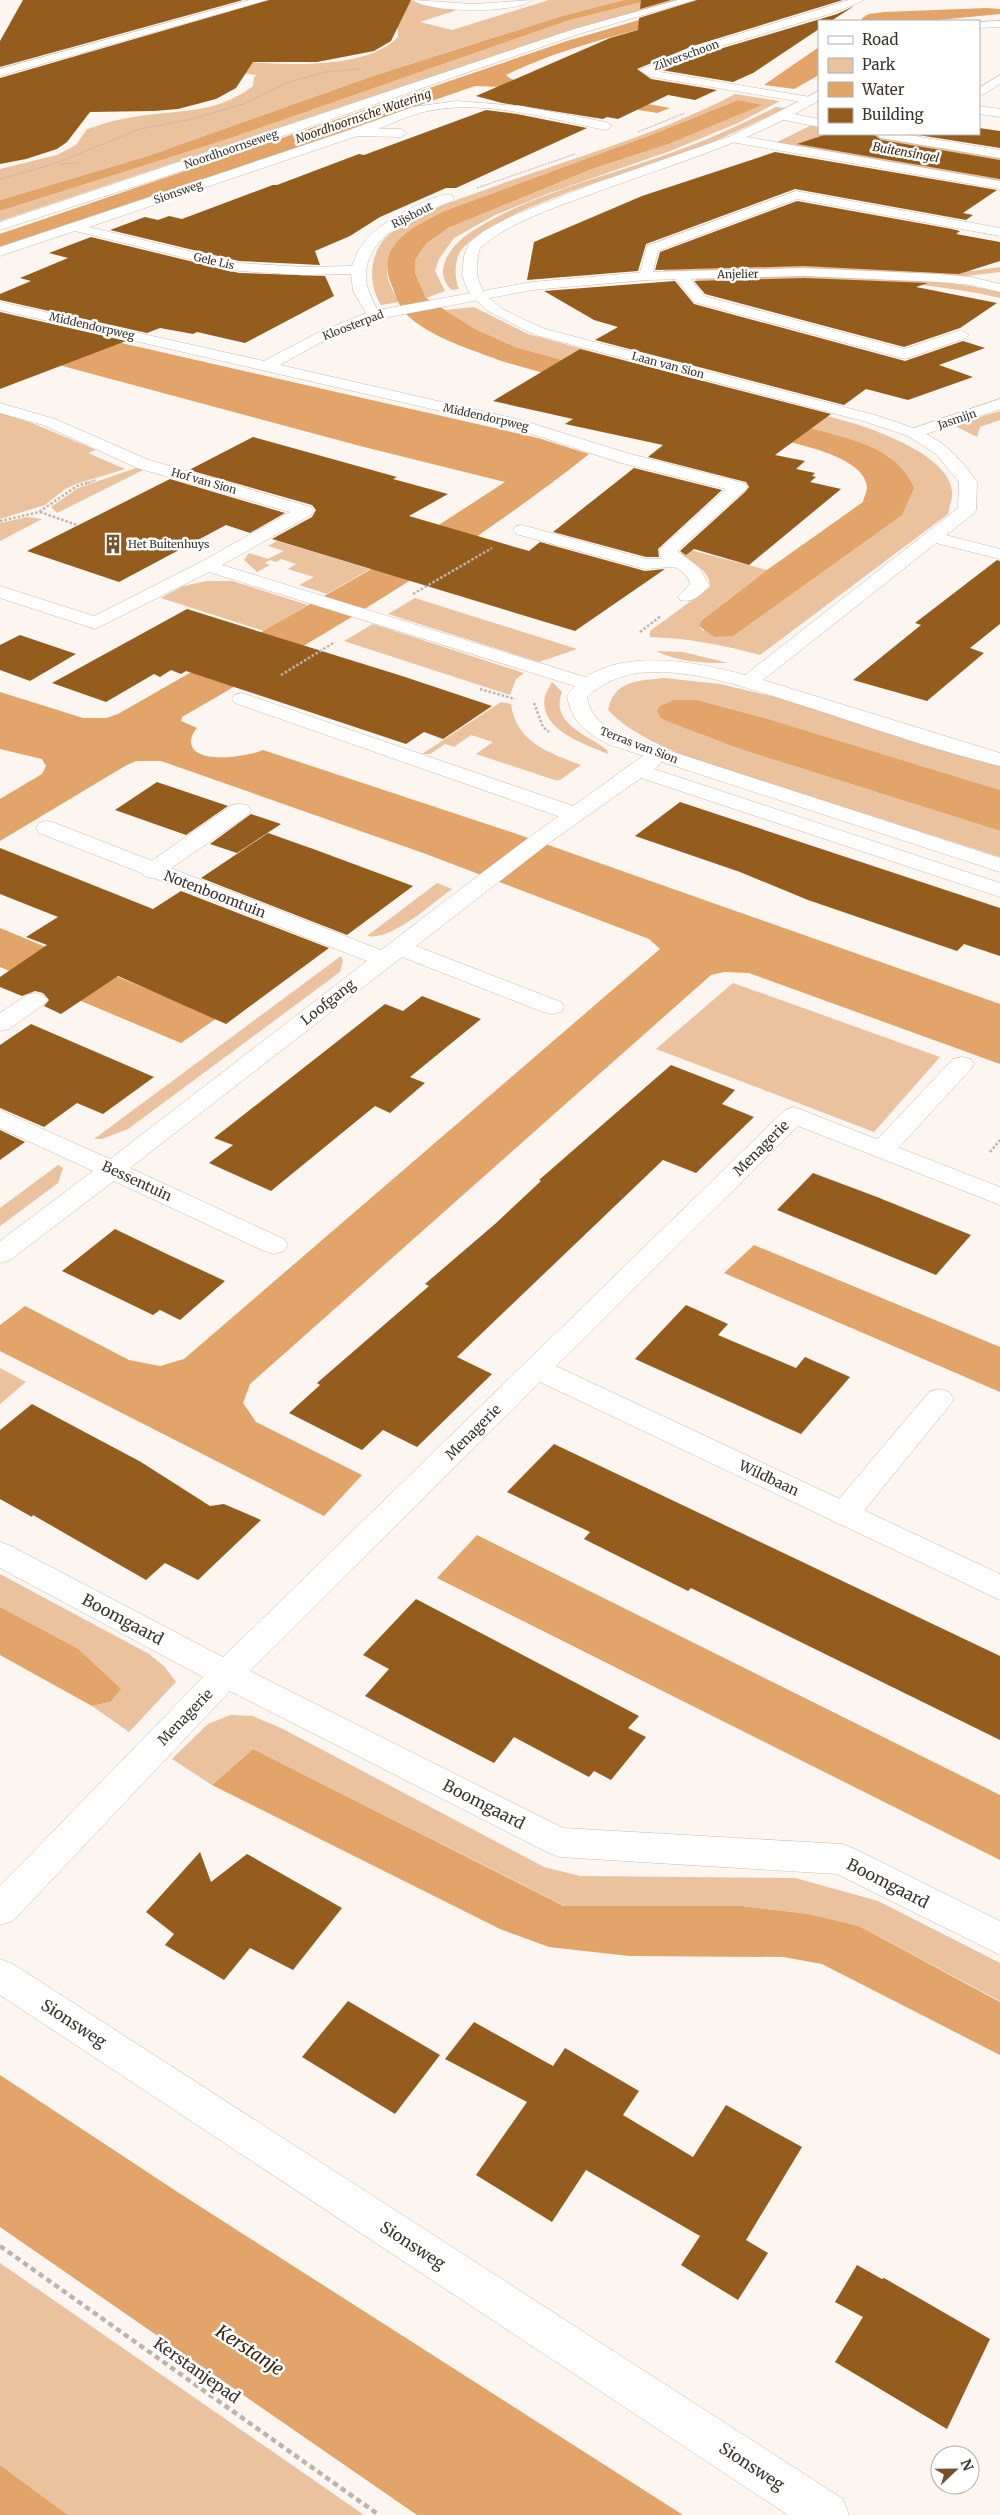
<svg xmlns="http://www.w3.org/2000/svg" width="1000" height="2515" viewBox="0 0 1000 2515" font-family="Merriweather,serif">
	<style>
		.green { fill: #eac29e }
		.water { fill: #e2a469 }
		.building { fill: #955d1d }
		.lines { fill: none; stroke-linecap: round; stroke-linejoin: round }
		.lane-casing { stroke: #cbbaab; stroke-width: 1 }
		.street-casing { stroke: #cbbaab; stroke-width: 1 }
		.secondary-casing { stroke: #cbbaab; stroke-width: 1 }
		.path-far3 { stroke: #bcb5af; stroke-width: 1; stroke-dasharray: 2 1; stroke-linecap: butt }
		.path-far2 { stroke: #bcb5af; stroke-width: 2; stroke-dasharray: 2 1; stroke-linecap: butt }
		.path-far1 { stroke: #bcb5af; stroke-width: 2.5; stroke-dasharray: 2.5 2; stroke-linecap: butt }
		.path { stroke: #bcb5af; stroke-width: 4.5; stroke-dasharray: 5.5 4; stroke-linecap: butt }
		.lane { fill: #fff; fill-rule: evenodd }
		.street { fill: #fff; fill-rule: evenodd }
		.secondary { fill: #fff; fill-rule: evenodd }
		.labels { text-anchor: middle; dominant-baseline: central; stroke-width: 5; stroke-linejoin: round; paint-order: stroke }
		.far-street-label { font-size: 11px; fill: #3b342e; stroke: #fff }
		.far-poi-label { font-size: 11px; fill: #3b342e; stroke: #fff; text-anchor: start }
		.far-water-label { font-size: 12px; font-style: italic; fill: #3e250b; stroke: #fff }
		.street-label { font-size: 14px; fill: #3b342e; stroke: #fff }
		.near-street-label { font-size: 16px; fill: #3b342e; stroke: #fff }
		.near-water-label { font-size: 18px; font-style: italic; fill: #3e250b; stroke: #fff }
	</style>
	<rect width="100%" height="100%" fill="#fdf6f0"/>
	<!-- green -->
	<g class="green">
		<path d="M409,0l48,10 -37,12 32,8 97,-30h75l-62,16 -189,60 -225,80 -148,44v-31l57,-14 19,-10 11,-16c13,-4 27,-9 41,-11 44,-9 87,-2 125,-32l1,-9 3,-2 -16,-2 -8,-12c45,3 131,11 165,-24v-8l-16,-9z"/>
		<polygon points="650,0 682,0 568,31 0,221 0,211 225,140 570,20"/>
		<path d="M735,94l45,7 -42,22 -68,28 -123,43 -52,21 -41,23 -15,21 -4,12 10,20 -19,7 -11,-25v-13l11,-16 22,-16 144,-59 77,-25 92,-39 -23,-5 -85,34 -209,77c-27,15 -54,27 -57,62 0,9 8,22 12,29l-18,3c-14,-22 -12,-55 10,-72 32,-24 73,-35 110,-49 79,-28 160,-51 234,-90z"/>
		<path d="M776,107l9,1c-33,16 -66,33 -101,45 -52,19 -188,56 -222,96 -8,10 -8,29 -3,40l-7,1c-23,-20 3,-49 22,-60 61,-38 138,-55 205,-80 33,-12 65,-27 97,-43z"/>
		<polygon points="814,124 819,125 819,134 868,134 1000,156 1000,182 775,143"/>
		<polygon points="923,259 972,271 1000,267 1000,272 966,276 669,272 655,268"/>
		<path d="M720,276c93,0 189,-5 280,16v6c-98,-23 -200,-17 -300,-16l-5,-2 3,-2z"/>
		<path d="M474,307l54,27 328,90c27,9 93,33 96,67 1,7 -3,16 -4,23l-188,141c-37,-10 -72,-17 -110,-18v-6l60,-44c-1,-20 -17,-21 -29,-33l2,-6 84,22 -66,51 -2,5 4,5 199,-116 -13,-58 -42,-19 -332,-91 -40,-18 -30,-19z"/>
		<polygon points="1000,411 1000,420 980,427 977,437 953,425"/>
		<polygon points="0,413 32,423 96,450 88,453 125,469 76,484 65,489 45,505 0,519"/>
		<polygon points="136,468 143,470 57,513 51,507 78,488"/>
		<polygon points="27,517 42,519 0,541 0,523"/>
		<polygon points="277,541 370,569 327,594 299,585 314,577 288,569 296,564 281,559 276,562 270,560 265,563 270,565 257,572 244,560 249,553 268,559 284,551 268,546"/>
		<polygon points="207,581 232,581 308,605 264,631 161,598 183,586"/>
		<polygon points="415,598 577,649 539,662 388,614"/>
		<polygon points="373,624 524,673 516,679 510,695 344,641"/>
		<path d="M656,651l27,1 45,11c-24,0 -50,-1 -72,-12z"/>
		<path d="M664,678l56,6 55,13 225,68v25l-235,-72 -68,-18h-23l-8,21 74,28 260,82v26c-69,-22 -137,-44 -206,-66 -55,-18 -147,-39 -186,-81 6,-30 30,-29 56,-32z"/>
		<path d="M552,682l10,10c-12,31 24,42 45,58l1,4c-23,-10 -70,-24 -63,-58 1,-4 5,-10 7,-14z"/>
		<path d="M501,702l10,2c5,38 38,49 70,61l-21,15h-5l-79,-26 17,-12 -22,-7 -17,12 -9,-3 -15,10h-8z"/>
		<path d="M437,883l15,6c-20,14 -60,52 -85,47z"/>
		<polygon points="341,956 343,961 340,972 128,1129 102,1139 94,1139"/>
		<polygon points="733,983 940,1057 874,1132 656,1049"/>
		<polygon points="58,1165 63,1168 58,1183 0,1226 0,1208"/>
		<polygon points="0,1368 26,1382 0,1404"/>
		<polygon points="0,1574 149,1654 164,1666 176,1682 129,1732 92,1706 110,1702 77,1648 0,1607"/>
		<polygon points="230,1715 253,1716 283,1729 544,1867 580,1876 795,1878 878,1901 1000,1963 1000,2001 859,1926 809,1914 742,1906 565,1906 253,1749 212,1785 172,1759 208,1724"/>
		<polygon points="0,2263 364,2515 68,2515 0,2465"/>
	</g>
	<!-- water -->
	<g class="water">
		<polygon points="624,0 650,0 570,20 225,140 0,211 0,200 148,156 373,76 562,16"/>
		<polygon points="987,8 1000,9 1000,14 928,21 862,21 862,18 869,14 884,12"/>
		<path d="M677,9l5,9c-59,16 -121,30 -176,57l5,4 13,3 146,26 -13,5 -154,-26 -28,-1 -475,164v-16l567,-193z"/>
		<polygon points="819,47 819,75 794,89 764,85"/>
		<path d="M738,100l24,5 -93,39 -77,25 -144,59 -22,16 -11,16v13l11,25 49,31 40,18 332,91c29,10 54,20 67,50l-12,27 -169,121 -19,1 -15,-11 2,-5 66,-51 96,-68c1,-5 4,-11 4,-15 -2,-21 -32,-31 -48,-37l-318,-89c-32,-13 -71,-23 -96,-48 -6,-7 -10,-19 -13,-27 -7,-15 -6,-31 4,-43 12,-15 32,-23 48,-32l209,-77z"/>
		<path d="M21,320l517,118 51,16c-127,101 -267,182 -407,263l-1,4 16,7c-4,4 -6,9 -6,14 1,24 59,14 72,8l254,84 483,170v60l-251,-91 -25,-1 -13,3 -461,409 -7,19 13,19 106,53 -38,41 -324,-165v-26l25,-19 104,54 31,6 24,-7 476,-410 -11,-10 -223,-85 -265,-93h-25l-11,5 -125,75v-42l42,-25 4,-8 -4,-7 -42,-10v-57l83,26h23l12,-4 250,-143 137,-89 -141,-35 -346,-93z"/>
		<polygon points="674,700 697,700 765,718 1000,790 1000,831 740,749 666,721 660,717 657,711 660,706"/>
		<polygon points="0,928 217,1018 181,1043 0,967"/>
		<polygon points="754,1245 1000,1347 1000,1392 724,1273"/>
		<polygon points="477,1535 1000,1795 1000,1860 437,1578"/>
		<polygon points="0,1607 77,1648 121,1689 110,1702 92,1706 0,1655"/>
		<polygon points="253,1749 564,1906 742,1906 809,1914 859,1926 1000,2002 1000,2055 822,1964 783,1957 629,1956 549,1947 500,1929 212,1785"/>
		<polygon points="0,2075 179,2193 683,2515 417,2515 0,2227"/>
		<polygon points="0,2465 68,2515 0,2515"/>
	</g>
	<!-- building -->
	<g class="building">
		<polygon points="23,0 243,0 0,67 0,41"/>
		<polygon points="269,0 411,0 391,41 374,51 317,62 253,62 236,88 216,99 178,109 154,111 90,112 67,142 57,149 26,159 0,164 0,78"/>
		<polygon points="641,0 671,0 640,9"/>
		<polygon points="697,0 843,0 693,46 637,69 651,79 717,90 695,100 668,95 618,119 607,117 603,119 502,103 476,96 610,38 638,30 639,18"/>
		<polygon points="854,6 831,21 819,21 819,29 753,73 733,82 661,70 703,54 837,14"/>
		<polygon points="486,110 517,114 587,128 456,188 446,188 380,217 350,236 315,251 320,265 239,261 110,230 145,217 158,220 169,216 182,219 273,185 277,185 359,154 364,155"/>
		<polygon points="979,128 1000,131 1000,148 912,134 979,134"/>
		<polygon points="827,134 873,134 881,140 1000,160 1000,179 797,144"/>
		<polygon points="775,152 997,190 963,213 973,215 966,220 795,189 646,244 638,271 527,280 534,242 642,196"/>
		<polygon points="797,201 952,229 960,231 956,234 1000,242 1000,261 959,274 804,266 655,270 660,252"/>
		<polygon points="91,237 239,273 325,276 334,296 245,343 197,332 193,334 160,328 147,333 0,300 0,294 31,281 20,278 68,258 49,253"/>
		<polygon points="804,278 928,283 916,287 997,303 960,328 904,347 705,294 694,281"/>
		<polygon points="675,281 694,304 905,361 963,341 985,348 939,365 973,377 908,400 866,389 844,405 595,340 618,327 594,320 544,291"/>
		<polygon points="0,312 126,341 0,389"/>
		<polygon points="580,349 831,414 775,455 805,461 796,469 815,473 812,476 816,477 810,482 841,489 749,565 694,549 686,555 680,551 745,492 749,487 746,482 648,457 663,445 565,424 573,419 493,401"/>
		<polygon points="253,437 397,477 393,479 448,494 409,516 529,551 540,542 645,571 665,569 575,631 272,539 312,517 316,510 312,505 189,470"/>
		<polygon points="634,468 722,490 658,549 659,557 646,557 553,532"/>
		<polygon points="170,479 285,513 250,533 226,525 119,582 27,551"/>
		<polygon points="997,560 1000,561 1000,624 970,648 984,653 927,701 853,680 921,625 915,623"/>
		<polygon points="187,609 402,676 492,706 443,739 424,732 406,744 186,671 181,674 171,670 160,677 154,674 106,702 52,683"/>
		<polygon points="20,635 76,654 30,681 0,670 0,645"/>
		<polygon points="157,782 228,806 186,835 115,810"/>
		<polygon points="680,802 1000,908 1000,956 964,944 957,951 808,900 740,872 635,836"/>
		<polygon points="251,814 281,824 237,853 210,844"/>
		<polygon points="268,833 316,850 413,886 347,935 201,878"/>
		<polygon points="0,848 153,909 181,891 329,948 226,1024 118,976 61,1014 44,1006 49,1000 43,993 35,991 22,996 0,987 0,977 47,945 26,937 58,917 0,894"/>
		<polygon points="422,996 481,1019 410,1077 425,1083 390,1113 375,1106 271,1191 209,1163 233,1145 214,1138 385,1004 403,1011"/>
		<polygon points="31,1024 154,1077 103,1114 77,1103 44,1127 0,1108 0,1045"/>
		<polygon points="671,1065 735,1090 722,1104 754,1117 696,1173 663,1160 457,1357 492,1374 417,1447 383,1430 362,1450 289,1413 320,1385 317,1383 429,1286 425,1284 495,1224 541,1181 539,1180"/>
		<polygon points="0,1130 25,1142 0,1160"/>
		<polygon points="813,1173 877,1197 971,1235 936,1275 777,1210"/>
		<polygon points="115,1229 169,1255 225,1281 180,1320 160,1310 153,1315 62,1271"/>
		<polygon points="686,1305 728,1324 718,1335 796,1368 805,1357 850,1377 801,1434 635,1359"/>
		<polygon points="32,1404 141,1462 210,1506 224,1504 261,1520 198,1580 165,1563 146,1580 33,1515 32,1517 0,1499 0,1430"/>
		<polygon points="554,1444 1000,1656 1000,1740 691,1588 688,1591 584,1539 590,1532 507,1492"/>
		<polygon points="416,1599 639,1716 628,1728 646,1737 611,1780 594,1771 589,1777 514,1737 494,1763 365,1696 389,1669 363,1655"/>
		<polygon points="200,1852 211,1882 247,1854 342,1908 293,1970 250,1948 224,1980 165,1945 174,1934 146,1912"/>
		<polygon points="348,2001 440,2055 395,2114 302,2057"/>
		<polygon points="474,2022 553,2066 565,2048 639,2091 623,2115 693,2157 726,2105 802,2147 746,2240 768,2253 738,2300 681,2265 700,2236 586,2170 552,2222 476,2175 527,2102 445,2059"/>
		<polygon points="857,2265 882,2279 884,2278 990,2339 947,2429 835,2362 863,2317 835,2302"/>
	</g>
	<g class="lines">
		<defs>
			<g id="lane">
				<polygon points="250,0 267,0 0,76 0,69"/>
				<path d="M413,0l60,4 59,-4c-15,14 -105,13 -119,0z"/>
				<polygon points="1000,75 1000,84 979,97 979,88"/>
				<path d="M457,101l64,5 85,16 6,4 -6,4c-57,-11 -120,-31 -178,-19 -25,5 -47,19 -72,25l-6,-4 2,-3 61,-22z"/>
				<polygon points="979,106 1000,109 1000,117 979,114"/>
				<polygon points="796,191 1000,228 1000,236 797,199 658,251 651,279 646,280 639,276 647,246"/>
				<polygon points="680,271 685,272 704,296 904,349 961,330 969,335 966,338 905,359 694,302 673,275"/>
				<polygon points="522,525 646,559 684,558 687,562 684,566 645,569 516,534 513,530 516,526"/>
				<polygon points="242,693 582,809 585,814 582,819 574,820 566,819 235,703 232,699 235,695"/>
				<polygon points="240,804 248,805 251,810 248,815 160,876 152,878 144,876 141,871 144,866 232,805"/>
				<polygon points="35,993 43,995 47,1000 43,1005 9,1029 0,1031 0,1013 27,995"/>
				<polygon points="962,1057 971,1059 974,1064 971,1069 891,1156 882,1158 873,1156 869,1150 873,1144 953,1059"/>
				<polygon points="939,1389 949,1392 954,1399 949,1406 855,1522 844,1525 833,1522 829,1514 833,1506 929,1392"/>
			</g>
			<g id="street">
				<polygon points="678,0 695,0 582,33 161,178 0,230 0,222 574,29"/>
				<polygon points="849,0 864,0 836,12 702,52 654,71 810,97 814,98 814,104 651,77 639,70 694,48"/>
				<polygon points="783,112 819,119 819,127 779,119 777,116 779,113"/>
				<path d="M356,128l45,1 6,4 -6,4 -44,-1 -268,91 150,36 65,4 48,-1c9,-33 42,-50 70,-63 9,-4 20,-10 30,-8l2,3 -2,3c-49,19 -113,48 -74,109l154,-28 114,-10 158,-4 135,6 32,3 29,7v8l-29,-7 -32,-3 -135,-6 -158,4 -114,10 -154,29 -51,20 -47,26 241,55 109,34 114,29 3,4 -3,4 -67,60 22,16 10,18c-7,10 -16,18 -29,15l-2,-4 12,-12c-3,-18 -28,-16 -31,-34l67,-61 -108,-27 -108,-35 -510,-117v-8l264,59 53,-28 49,-20 -13,-22 -2,-17 -47,1 -65,-4 -164,-40 -75,25v-9z"/>
				<polygon points="875,134 902,134 1000,150 1000,158 881,138"/>
				<polygon points="735,135 1000,181 1000,189 731,142 729,139 731,136"/>
				<polygon points="1000,399 1000,409 920,436 914,438 906,433 908,430"/>
				<polygon points="0,403 55,419 149,460 311,507 314,511 311,515 222,565 595,680 598,684 595,688 581,688 209,572 95,629 0,598 0,586 94,616 201,562 290,512 137,468 43,425 0,413"/>
				<polygon points="934,532 1000,549 1000,559 928,541 925,537 928,533"/>
				<path d="M660,749l7,2 3,4 -16,14 346,114v14l-359,-119 -92,65 -133,103 145,56 3,5 -3,5 -9,2 -9,-2 -141,-55 -272,211 154,71 4,6 -4,6 -10,3 -10,-3 -150,-70 -104,79 -10,3v-22l93,-70 -93,-43v-18l110,49 257,-198 -328,-128 -3,-5 3,-5 8,-2 8,2 326,127c71,-54 142,-110 216,-161 18,-12 43,-35 63,-40z"/>
				<polygon points="794,1107 1000,1187 1000,1205 798,1126 556,1366 1000,1574 1000,1600 540,1382 250,1671 563,1828 842,1844 855,1849 1000,1921 1000,1955 837,1874 559,1857 547,1852 230,1691 13,1921 0,1925 0,1886 203,1677 0,1568 0,1542 11,1546 223,1657 785,1110"/>
				<polygon points="0,1959 13,1964 843,2499 849,2515 788,2515 0,1995"/>
			</g>
			<g id="secondary">
				<polygon points="1000,21 1000,27 979,28 979,22"/>
				<path d="M819,91v9c-73,45 -154,66 -233,96 -37,14 -76,26 -106,52 -15,51 27,64 65,81l330,86c49,16 71,22 102,67l-1,28 -3,4 -210,166 237,73v13c-66,-16 -131,-39 -196,-60 -49,-15 -99,-35 -151,-34 -25,0 -47,8 -66,25 4,22 18,30 37,39l376,122v14l-390,-127c-23,-11 -39,-24 -43,-49 37,-53 126,-35 178,-21l213,-167 1,-26 -23,-28 -28,-18 -45,-15 -328,-86 -49,-25 -18,-19 -6,-16 2,-19 5,-13 15,-12 28,-15 78,-31 141,-49z"/>
			</g>
		</defs>
		<!-- lane casing -->
		<use href="#lane" class="lane-casing"/>
		<!-- street casing -->
		<use href="#street" class="street-casing"/>
		<!-- secondary casing -->
		<use href="#secondary" class="secondary-casing"/>
		<!-- path-far3 -->
		<g class="path-far3">
			<polyline points="638,132 685,113"/>
			<polyline points="59,164 80,163"/>
			<polyline points="0,179 54,164 140,129 192,119 243,104 289,82 326,72 360,69"/>
			<polyline points="477,188 575,154"/>
		</g>
		<!-- path-far2 -->
		<polyline class="path-far2" points="85,484 96,480"/>
		<!-- path-far1 -->
		<g class="path-far1">
			<polyline points="40,512 77,525"/>
			<polyline points="0,521 39,512 77,486 89,482"/>
			<polyline points="413,594 492,548"/>
			<polyline points="640,632 661,616"/>
			<polyline points="281,675 335,642"/>
			<polyline points="480,689 515,699"/>
			<polyline points="534,703 543,727 549,732"/>
			<polyline points="990,1152 1000,1140"/>
		</g>
		<!-- path -->
		<polyline class="path" points="0,2246 379,2515"/>
		<!-- lane -->
		<use href="#lane" class="lane"/>
		<!-- street -->
		<use href="#street" class="street"/>
		<!-- secondary -->
		<use href="#secondary" class="secondary"/>
	</g>
	<!-- icons -->
	<defs>
		<symbol id="building-bare" viewBox="-9 -9 18 18"><path d="M-4-6H4V6H1V3H-1V6H-4ZM-2.5-4.3h1.7v1.8h-1.7ZM.8-4.3h1.7v1.8H.8ZM-2.5-1h1.7V.8h-1.7ZM.8-1h1.7V.8H.8Z" fill="#75502b" stroke="#fff" stroke-width="2.5" paint-order="stroke"/></symbol>
	</defs>
	<g fill-rule="evenodd">
		<use href="#building-bare" x="99" y="530" width="28" height="28"/>
	</g>
	<g class="labels">
		<!-- far-street labels -->
		<g class="far-street-label">
			<text transform="translate(686 55) rotate(-20)">Zilverschoon</text>
			<text transform="translate(231 149) rotate(-19)">Noordhoornseweg</text>
			<text transform="translate(178 192) rotate(-19)">Sionsweg</text>
			<text transform="translate(412 215) rotate(-27)">Rijshout</text>
			<text transform="translate(214 261) rotate(13)">Gele Lis</text>
			<text transform="translate(738 274) rotate(-1)">Anjelier</text>
			<text transform="translate(353 325) rotate(-21)">Kloosterpad</text>
			<text transform="translate(92 326) rotate(13)">Middendorpweg</text>
			<text transform="translate(668 365) rotate(15)">Laan van Sion</text>
			<text transform="translate(486 417) rotate(13)">Middendorpweg</text>
			<text transform="translate(957 419) rotate(-19)">Jasmijn</text>
			<text transform="translate(204 481) rotate(16)">Hof van Sion</text>
			<text transform="translate(639 745) rotate(21)">Terras van Sion</text>
		</g>
		<!-- far-poi labels -->
		<g class="far-poi-label">
			<text x="128" y="544">Het Buitenhuys</text>
		</g>
		<!-- far-water labels -->
		<g class="far-water-label">
			<text transform="translate(363 116) rotate(-19)">Noordhoornsche Watering</text>
			<text transform="translate(906 152) rotate(10)">Buitensingel</text>
		</g>
		<!-- street labels -->
		<g class="street-label">
			<text transform="translate(215 894) rotate(21)">Notenboomtuin</text>
			<text transform="translate(328 1002) rotate(-38)">Loofgang</text>
			<text transform="translate(761 1148) rotate(-45)">Menagerie</text>
			<text transform="translate(137 1181) rotate(25)">Bessentuin</text>
			<text transform="translate(473 1432) rotate(-45)">Menagerie</text>
			<text transform="translate(769 1478) rotate(25)">Wildbaan</text>
			<text transform="translate(185 1717) rotate(-46)">Menagerie</text>
		</g>
		<!-- near-street labels -->
		<g class="near-street-label">
			<text transform="translate(123 1619) rotate(28)">Boomgaard</text>
			<text transform="translate(484 1804) rotate(27)">Boomgaard</text>
			<text transform="translate(888 1883) rotate(27)">Boomgaard</text>
			<text transform="translate(74 2023) rotate(33)">Sionsweg</text>
			<text transform="translate(413 2245) rotate(33)">Sionsweg</text>
			<text transform="translate(197 2370) rotate(35)">Kerstanjepad</text>
			<text transform="translate(752 2466) rotate(33)">Sionsweg</text>
		</g>
		<!-- near-water labels -->
		<g class="near-water-label">
			<text transform="translate(250 2350) rotate(33)">Kerstanje</text>
		</g>
	</g>
	<!-- legend -->
	<rect x="818" y="20" width="162" height="115" fill="#ffffff" stroke="#b1aeab"/>
	<rect x="828" y="36" width="25" height="8" fill="#ffffff" stroke="#b1aeab"/>
	<text x="862" y="45" font-size="15" fill="#3b342e">Road</text>
	<rect x="828" y="58" width="25" height="15" fill="#eac29e" stroke="#b1aeab"/>
	<text x="862" y="70" font-size="15" fill="#3b342e">Park</text>
	<rect x="828" y="82" width="25" height="15" fill="#e2a469" stroke="#b1aeab"/>
	<text x="862" y="95" font-size="15" fill="#3b342e">Water</text>
	<rect x="828" y="108" width="25" height="15" fill="#955d1d" stroke="#b1aeab"/>
	<text x="862" y="120" font-size="15" fill="#3b342e">Building</text>
	<!-- north arrow -->
	<g transform="translate(955 2470) rotate(68)"><circle r="24" fill="#ffffff" stroke="#b1aeab"/>
	<path d="M0-4L9 19L0 12L-9 19Z" fill="#75502b"/>
	<text y="-8" font-size="14" font-weight="bold" text-anchor="middle" fill="#3b342e">N</text>
	</g>
</svg>
